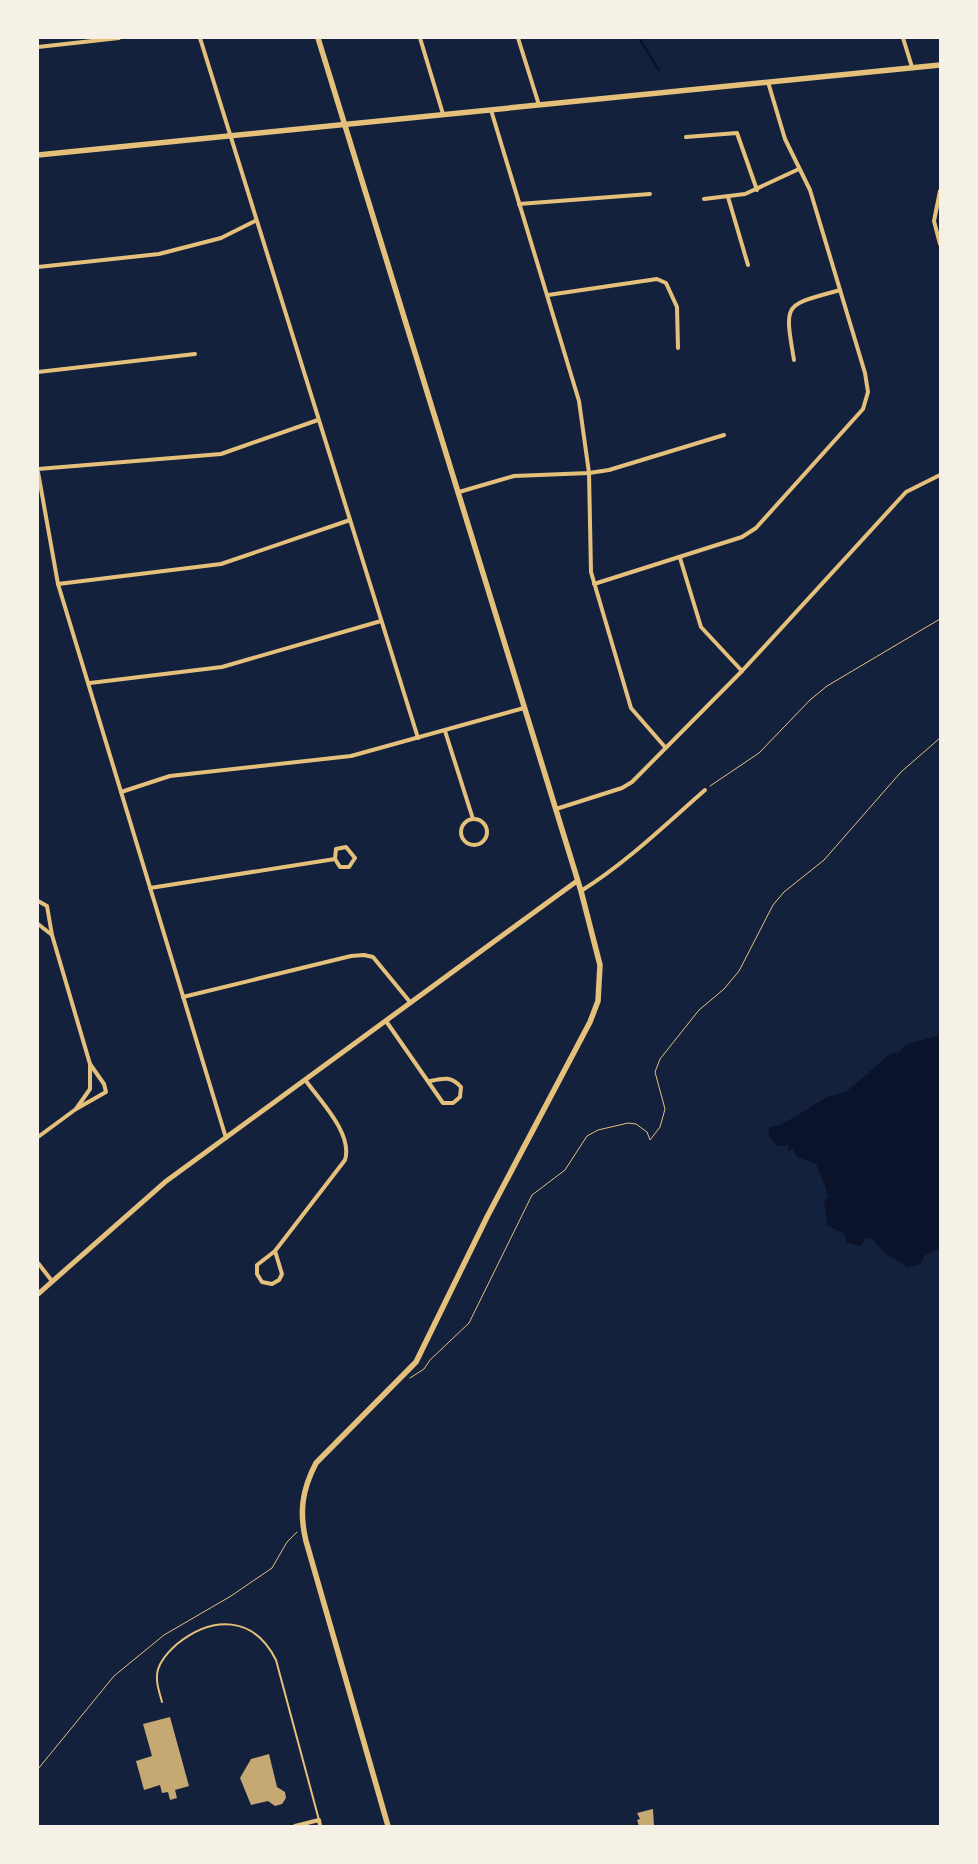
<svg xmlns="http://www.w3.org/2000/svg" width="978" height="1864" viewBox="0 0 978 1864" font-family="Commissioner,sans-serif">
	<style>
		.water { fill: #0b132b }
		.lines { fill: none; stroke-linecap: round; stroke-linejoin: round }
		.stream { stroke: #0b132b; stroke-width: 2.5 }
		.building { fill: #c6a872 }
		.path { stroke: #e5c07b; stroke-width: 1 }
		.service { stroke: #e5c07b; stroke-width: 2 }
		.minor { stroke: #e5c07b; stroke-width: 4 }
		.tertiary { stroke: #e5c07b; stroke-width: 5 }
		.secondary { stroke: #e5c07b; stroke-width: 5.5 }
	</style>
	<rect width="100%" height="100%" fill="#14213d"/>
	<!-- water -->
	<path class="water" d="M940,1035v213l-16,8 -3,8 -13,3 -22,-13 -15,-16h-6l-4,8 -14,-3 -3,-9 -17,-9 -3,-25 4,-2c0,-6 -9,-27 -12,-34l-19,-7 -4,-8 -6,3 2,-6h-12c-5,-6 -10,-11 -8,-19l12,-2 46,-28 19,-5 44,-38 9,-2 7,-7z"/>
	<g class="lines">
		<!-- stream -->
		<polyline class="stream" points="639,38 659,70"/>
	</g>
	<!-- building -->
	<g class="building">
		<polygon points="170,1717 189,1786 175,1790 177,1798 170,1800 168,1792 162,1793 160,1785 144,1790 136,1761 152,1756 143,1724"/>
		<polygon points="269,1754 277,1787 285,1792 286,1798 282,1804 275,1806 268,1801 251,1805 240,1778 251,1759"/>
		<polygon points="653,1809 654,1826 639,1826 637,1820 640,1819 637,1813"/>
	</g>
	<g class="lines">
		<!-- path -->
		<g class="path">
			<polyline points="710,786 759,753 810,700 827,686 940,619"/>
			<polyline points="410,1378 424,1369 430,1360 469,1323 532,1195 565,1170 587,1136 598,1130 628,1123 636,1124 647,1132 650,1140 660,1127 665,1109 655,1072 660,1059 699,1010 724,989 739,971 773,905 784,892 824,860 901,772 940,738"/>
			<polyline points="38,1769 114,1676 164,1635 231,1596 272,1568 287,1542 297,1532"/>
		</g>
		<!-- service -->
		<path class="service" d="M162,1702c-2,-8 -6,-18 -5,-26 0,-13 11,-24 20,-32 36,-29 77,-28 99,16l43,160"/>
		<!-- minor -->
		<g class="minor">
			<polyline points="200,38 418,738"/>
			<polyline points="420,38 443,114"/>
			<polyline points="518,38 539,105"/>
			<polyline points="903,38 912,67"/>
			<polyline points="38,47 119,38"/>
			<polyline points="491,110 579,401 589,473 591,572 631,708 665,747"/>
			<polyline points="686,137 737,133 757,190"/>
			<polyline points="940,191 934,221 940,244"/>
			<polyline points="728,197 748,265"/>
			<polyline points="704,199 745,194 799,169"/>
			<polyline points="519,204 650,194"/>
			<polyline points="38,267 159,254 221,238 255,221"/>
			<polyline points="548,295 657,279 666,283 677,307 678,348"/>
			<path d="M794,360c-10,-59 -10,-54 46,-70"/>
			<polyline points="38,372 195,354"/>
			<polyline points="38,469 221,454 318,420"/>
			<polyline points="38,472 58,584 226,1138"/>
			<polyline points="459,492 514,476 589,473 609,470 724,435"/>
			<polyline points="680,558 701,627 742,671"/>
			<polyline points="58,584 221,564 350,520"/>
			<polyline points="594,584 742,537 756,528 863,409 868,392 865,373 810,190 785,139 768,82"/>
			<polyline points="90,683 222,667 381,621"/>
			<polyline points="445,731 473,819"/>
			<polyline points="121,792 170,776 351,756 524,708"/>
			<polyline points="556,809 622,788 632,782 742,671 906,492 940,475"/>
			<circle cx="474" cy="832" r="13"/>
			<polyline points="150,888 335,859 336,849 346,847 355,858 349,867 340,867 335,859"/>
			<path d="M581,891c45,-28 84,-66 124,-101"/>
			<polyline points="38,901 47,906 52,935 90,1064 90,1089 76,1109"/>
			<polyline points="38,924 52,935"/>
			<polyline points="183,997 351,956 364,955 373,957 410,1002"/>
			<path d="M386,1021l57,82h10l7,-6 1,-10c-10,-11 -17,-9 -31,-6"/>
			<polyline points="38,1137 76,1109 106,1092 104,1084 90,1064"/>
			<path d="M275,1251l7,23 -3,6 -7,4 -10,-2 -5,-8v-9l18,-14 70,-91c8,-26 -24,-58 -39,-79"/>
			<polyline points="38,1263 52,1281"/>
			<polyline points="295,1826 319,1820 320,1826"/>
		</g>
		<!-- tertiary -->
		<polyline class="tertiary" points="38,1294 165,1182 577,881"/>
		<!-- secondary -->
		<g class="secondary">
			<path d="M318,38l263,853 19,74 -2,36 -8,21 -103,195 -71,145 -100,101c-14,27 -17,49 -10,78l82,285"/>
			<polyline points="38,155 940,65"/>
		</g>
	</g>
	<!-- border -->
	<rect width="978" height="1864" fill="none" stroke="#f6f1e7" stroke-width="78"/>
</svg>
